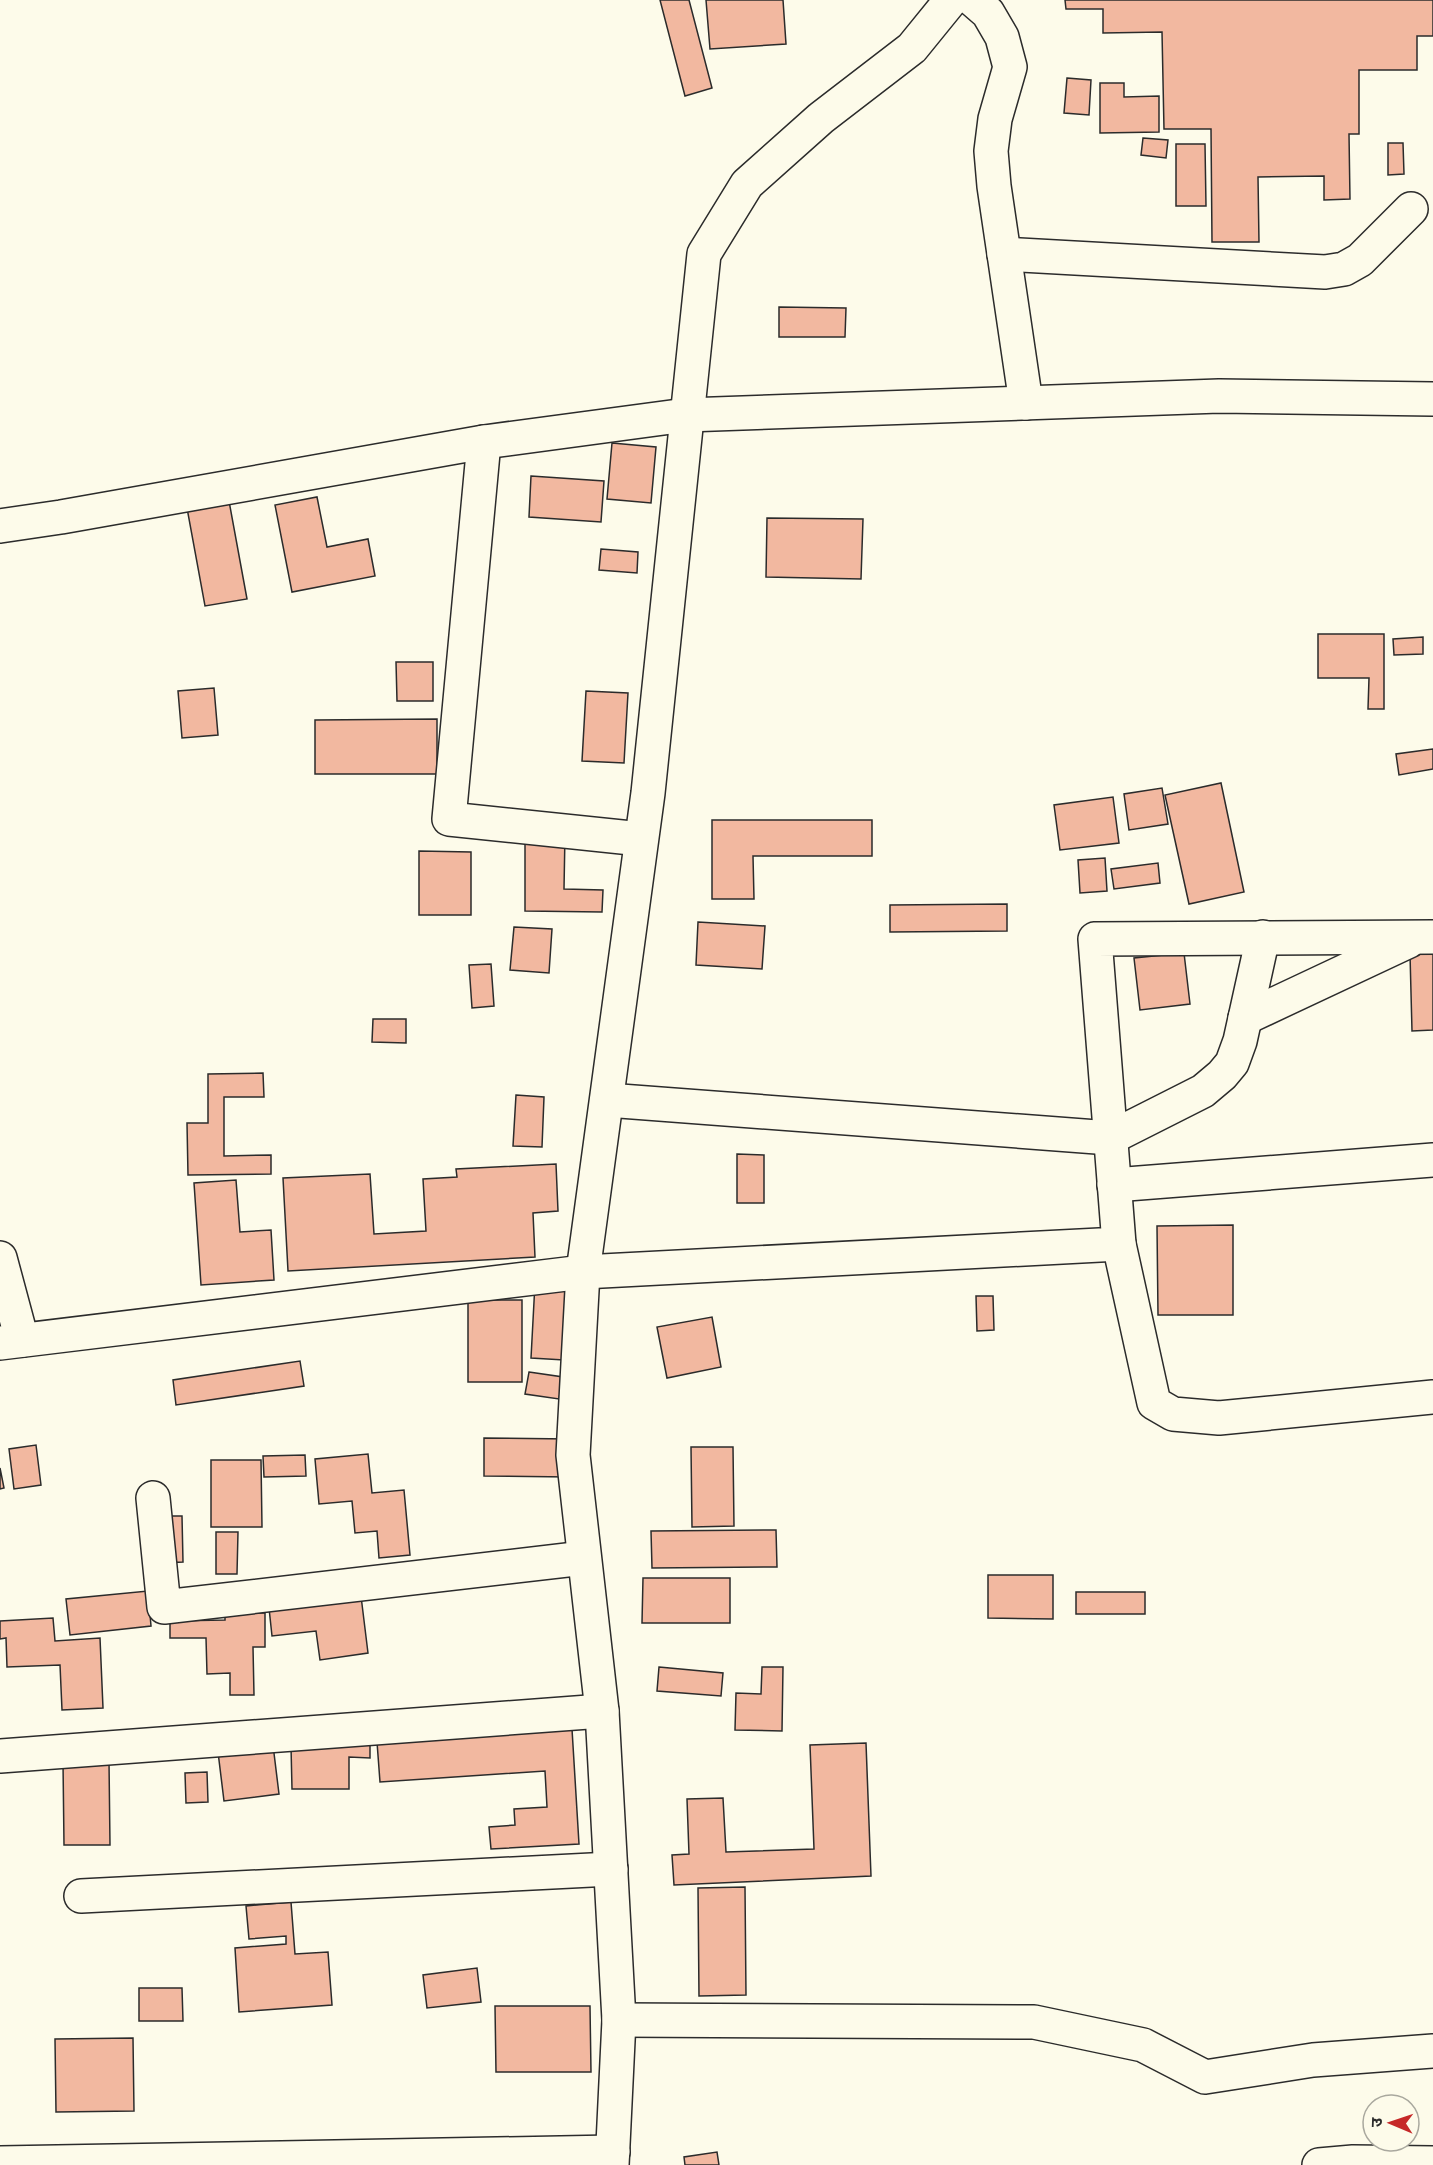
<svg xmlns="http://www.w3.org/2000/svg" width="1433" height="2165" viewBox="0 0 1433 2165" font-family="Mulish,'Noto Sans Devanagari',sans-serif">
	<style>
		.building { fill: #f2b8a0; stroke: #2b2b2b; stroke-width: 1.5 }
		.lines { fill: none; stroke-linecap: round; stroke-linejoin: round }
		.minor-casing { stroke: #2b2b2b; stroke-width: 36 }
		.tertiary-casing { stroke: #2b2b2b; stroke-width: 36 }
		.minor { stroke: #fdfbea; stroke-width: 33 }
		.tertiary { stroke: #fdfbea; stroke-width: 33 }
	</style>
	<rect width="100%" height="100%" fill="#fdfbea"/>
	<!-- building -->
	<g class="building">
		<polygon points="660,0 689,0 712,88 685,96"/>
		<polygon points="706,0 783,0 786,44 710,49"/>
		<polygon points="1065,0 1433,0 1433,36 1417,36 1417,70 1359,70 1359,134 1349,134 1350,199 1324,200 1324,176 1258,177 1259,242 1212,242 1211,129 1164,129 1162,32 1103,33 1103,9 1066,9"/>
		<polygon points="1067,78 1091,80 1089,115 1064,113"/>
		<polygon points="1100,83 1124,83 1124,97 1159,96 1159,132 1100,133"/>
		<polygon points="1143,138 1168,140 1166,158 1141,155"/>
		<polygon points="1388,143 1403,143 1404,174 1388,175"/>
		<polygon points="1176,144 1205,144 1206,206 1176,206"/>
		<polygon points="779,307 846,308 845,337 779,337"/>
		<polygon points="612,443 656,447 651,503 607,499"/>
		<polygon points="531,476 604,481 601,522 529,517"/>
		<polygon points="317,497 327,547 368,539 375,576 292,592 275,505"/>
		<polygon points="229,501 247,599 205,606 187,508"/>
		<polygon points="767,518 863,519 861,579 766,577"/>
		<polygon points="601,549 638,552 637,573 599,570"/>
		<polygon points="1318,634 1384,634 1384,709 1368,709 1369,678 1318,678"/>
		<polygon points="1423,637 1423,654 1394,655 1393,639"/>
		<polygon points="396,662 433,662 433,701 397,701"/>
		<polygon points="214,688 218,735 182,738 178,691"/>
		<polygon points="586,691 628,693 624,763 582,761"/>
		<polygon points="437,719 437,774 315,774 315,720"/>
		<polygon points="1433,749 1433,769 1399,775 1396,754"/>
		<polygon points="1221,783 1244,892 1189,904 1165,795"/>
		<polygon points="1162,788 1168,824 1129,830 1124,794"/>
		<polygon points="1113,797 1119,843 1060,850 1054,805"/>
		<polygon points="712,820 872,820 872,856 753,856 754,899 712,899"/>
		<polygon points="525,834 565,834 564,889 603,890 602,912 525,911"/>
		<polygon points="419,851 471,852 471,915 419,915"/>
		<polygon points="1105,858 1107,891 1080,893 1078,860"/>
		<polygon points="1158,863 1160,883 1114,889 1111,869"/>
		<polygon points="1007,904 1007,931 890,932 890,905"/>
		<polygon points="698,922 765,926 762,969 696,965"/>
		<polygon points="514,927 552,929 549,973 510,970"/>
		<polygon points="1184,953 1190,1004 1140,1010 1134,958"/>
		<polygon points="1433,953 1433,1030 1412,1031 1410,954"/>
		<polygon points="491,964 494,1006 472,1008 469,965"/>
		<polygon points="373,1019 406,1019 406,1043 372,1042"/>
		<polygon points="263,1073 264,1097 224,1097 224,1156 271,1155 271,1174 188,1175 187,1123 208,1123 208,1074"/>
		<polygon points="516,1095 544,1097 542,1147 513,1146"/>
		<polygon points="737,1154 764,1155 764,1203 737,1203"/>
		<polygon points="556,1164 558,1211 533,1213 535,1257 288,1271 283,1178 370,1174 374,1234 426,1231 423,1179 457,1177 456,1169"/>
		<polygon points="236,1180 240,1232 271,1230 274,1280 201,1285 194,1183"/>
		<polygon points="1233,1225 1233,1315 1158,1315 1157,1226"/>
		<polygon points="535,1283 569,1285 564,1360 531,1358"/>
		<polygon points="976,1296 993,1296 994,1330 977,1331"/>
		<rect x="468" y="1300" width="54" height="82"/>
		<polygon points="712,1317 721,1367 667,1378 657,1327"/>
		<polygon points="300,1361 304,1386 176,1405 173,1380"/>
		<polygon points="529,1372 563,1377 559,1399 525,1394"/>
		<polygon points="484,1438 570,1439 570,1477 484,1476"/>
		<polygon points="36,1445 41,1485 14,1489 9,1449"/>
		<polygon points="691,1447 733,1447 734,1526 692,1527"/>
		<polygon points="368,1454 372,1493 404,1490 410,1555 379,1558 377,1531 355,1533 352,1501 319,1504 315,1459"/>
		<polygon points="305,1455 306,1476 264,1477 263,1456"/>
		<polygon points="211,1460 261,1460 262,1527 211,1527"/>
		<polygon points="0,1468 4,1488 0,1489"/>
		<polygon points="162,1516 182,1516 183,1562 163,1563"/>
		<polygon points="776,1530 777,1567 652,1568 651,1531"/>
		<polygon points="216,1532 238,1532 237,1574 216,1574"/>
		<polygon points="988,1575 1053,1575 1053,1619 988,1618"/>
		<polygon points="643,1578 730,1578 730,1623 642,1623"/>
		<polygon points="148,1591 151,1626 70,1635 66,1599"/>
		<rect x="1076" y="1592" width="69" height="22"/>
		<polygon points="361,1596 368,1653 320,1660 316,1631 272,1636 269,1608"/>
		<polygon points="225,1613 265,1613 265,1647 253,1647 254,1695 230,1695 230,1673 207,1674 206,1638 170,1638 170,1621 225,1620"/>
		<polygon points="53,1618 55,1641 100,1638 103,1708 62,1710 60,1665 7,1667 6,1638 0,1639 0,1621"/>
		<polygon points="659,1667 723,1673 721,1696 657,1691"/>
		<polygon points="762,1667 783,1667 782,1731 735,1730 736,1693 761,1694"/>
		<polygon points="572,1729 579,1844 491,1849 489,1827 515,1825 514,1809 547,1807 545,1771 380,1782 377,1742"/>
		<polygon points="866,1743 871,1876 674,1885 672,1855 689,1854 687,1799 723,1798 726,1852 814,1849 810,1745"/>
		<polygon points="273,1745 279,1794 224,1801 218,1752"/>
		<polygon points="370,1745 370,1758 349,1757 349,1789 292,1789 291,1746"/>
		<polygon points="109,1761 110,1845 64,1845 63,1762"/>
		<polygon points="207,1772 208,1802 186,1803 185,1773"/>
		<polygon points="745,1887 746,1995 699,1996 698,1888"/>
		<polygon points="291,1902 295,1954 328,1952 332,2005 239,2012 235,1948 286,1944 286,1936 249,1939 246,1906"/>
		<polygon points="477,1968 481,2002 427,2008 423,1975"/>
		<polygon points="139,1988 182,1988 183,2021 139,2021"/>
		<polygon points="495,2006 590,2006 591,2072 496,2072"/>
		<polygon points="133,2038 134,2111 56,2112 55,2039"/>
		<polygon points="717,2152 719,2165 685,2165 684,2157"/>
	</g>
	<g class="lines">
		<defs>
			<g id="minor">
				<polyline points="973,0 988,13 1002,37 1010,67 995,119 991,151 994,186 1026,403"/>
				<polyline points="1004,254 1325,272 1344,269 1360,260 1411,209"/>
				<polyline points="484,442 449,819 641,839"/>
				<polyline points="0,526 61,517 484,442 686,415 1219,396 1433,399"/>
				<polyline points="1245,1018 1409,941"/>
				<polyline points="607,1100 1110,1138 1203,1091 1222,1075 1232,1063 1240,1041 1263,937"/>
				<polyline points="1114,1185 1433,1160"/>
				<polyline points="1119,1244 1154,1403 1173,1414 1219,1418 1433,1397"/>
				<polyline points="0,1258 22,1340"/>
				<polyline points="0,1343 583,1272 1119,1244 1095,939 1433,937"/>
				<polyline points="153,1498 164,1607 584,1558"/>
				<polyline points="0,1756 602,1711"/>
				<polyline points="81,1896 611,1869"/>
				<polyline points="619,2020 1034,2022 1143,2045 1205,2077 1313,2060 1433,2051"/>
				<polyline points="0,2163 613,2152"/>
				<polyline points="1319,2165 1353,2162 1433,2163"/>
			</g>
			<polyline id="tertiary" points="612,2165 619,2020 602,1711 573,1455 583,1272 648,793 704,254 747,184 821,118 912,48 951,0"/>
		</defs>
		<!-- minor casing -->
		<use href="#minor" class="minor-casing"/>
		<!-- tertiary casing -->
		<use href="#tertiary" class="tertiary-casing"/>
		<!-- minor -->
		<use href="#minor" class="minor"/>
		<!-- tertiary -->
		<use href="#tertiary" class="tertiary"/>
	</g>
	<!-- north arrow -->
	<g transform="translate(1391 2123) rotate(272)"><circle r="28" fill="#fdfbea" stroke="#a9a89e" stroke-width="1.5"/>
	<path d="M0-4.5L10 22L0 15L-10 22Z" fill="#c62828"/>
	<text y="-9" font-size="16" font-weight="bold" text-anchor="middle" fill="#2b2b2b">उ</text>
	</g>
</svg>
